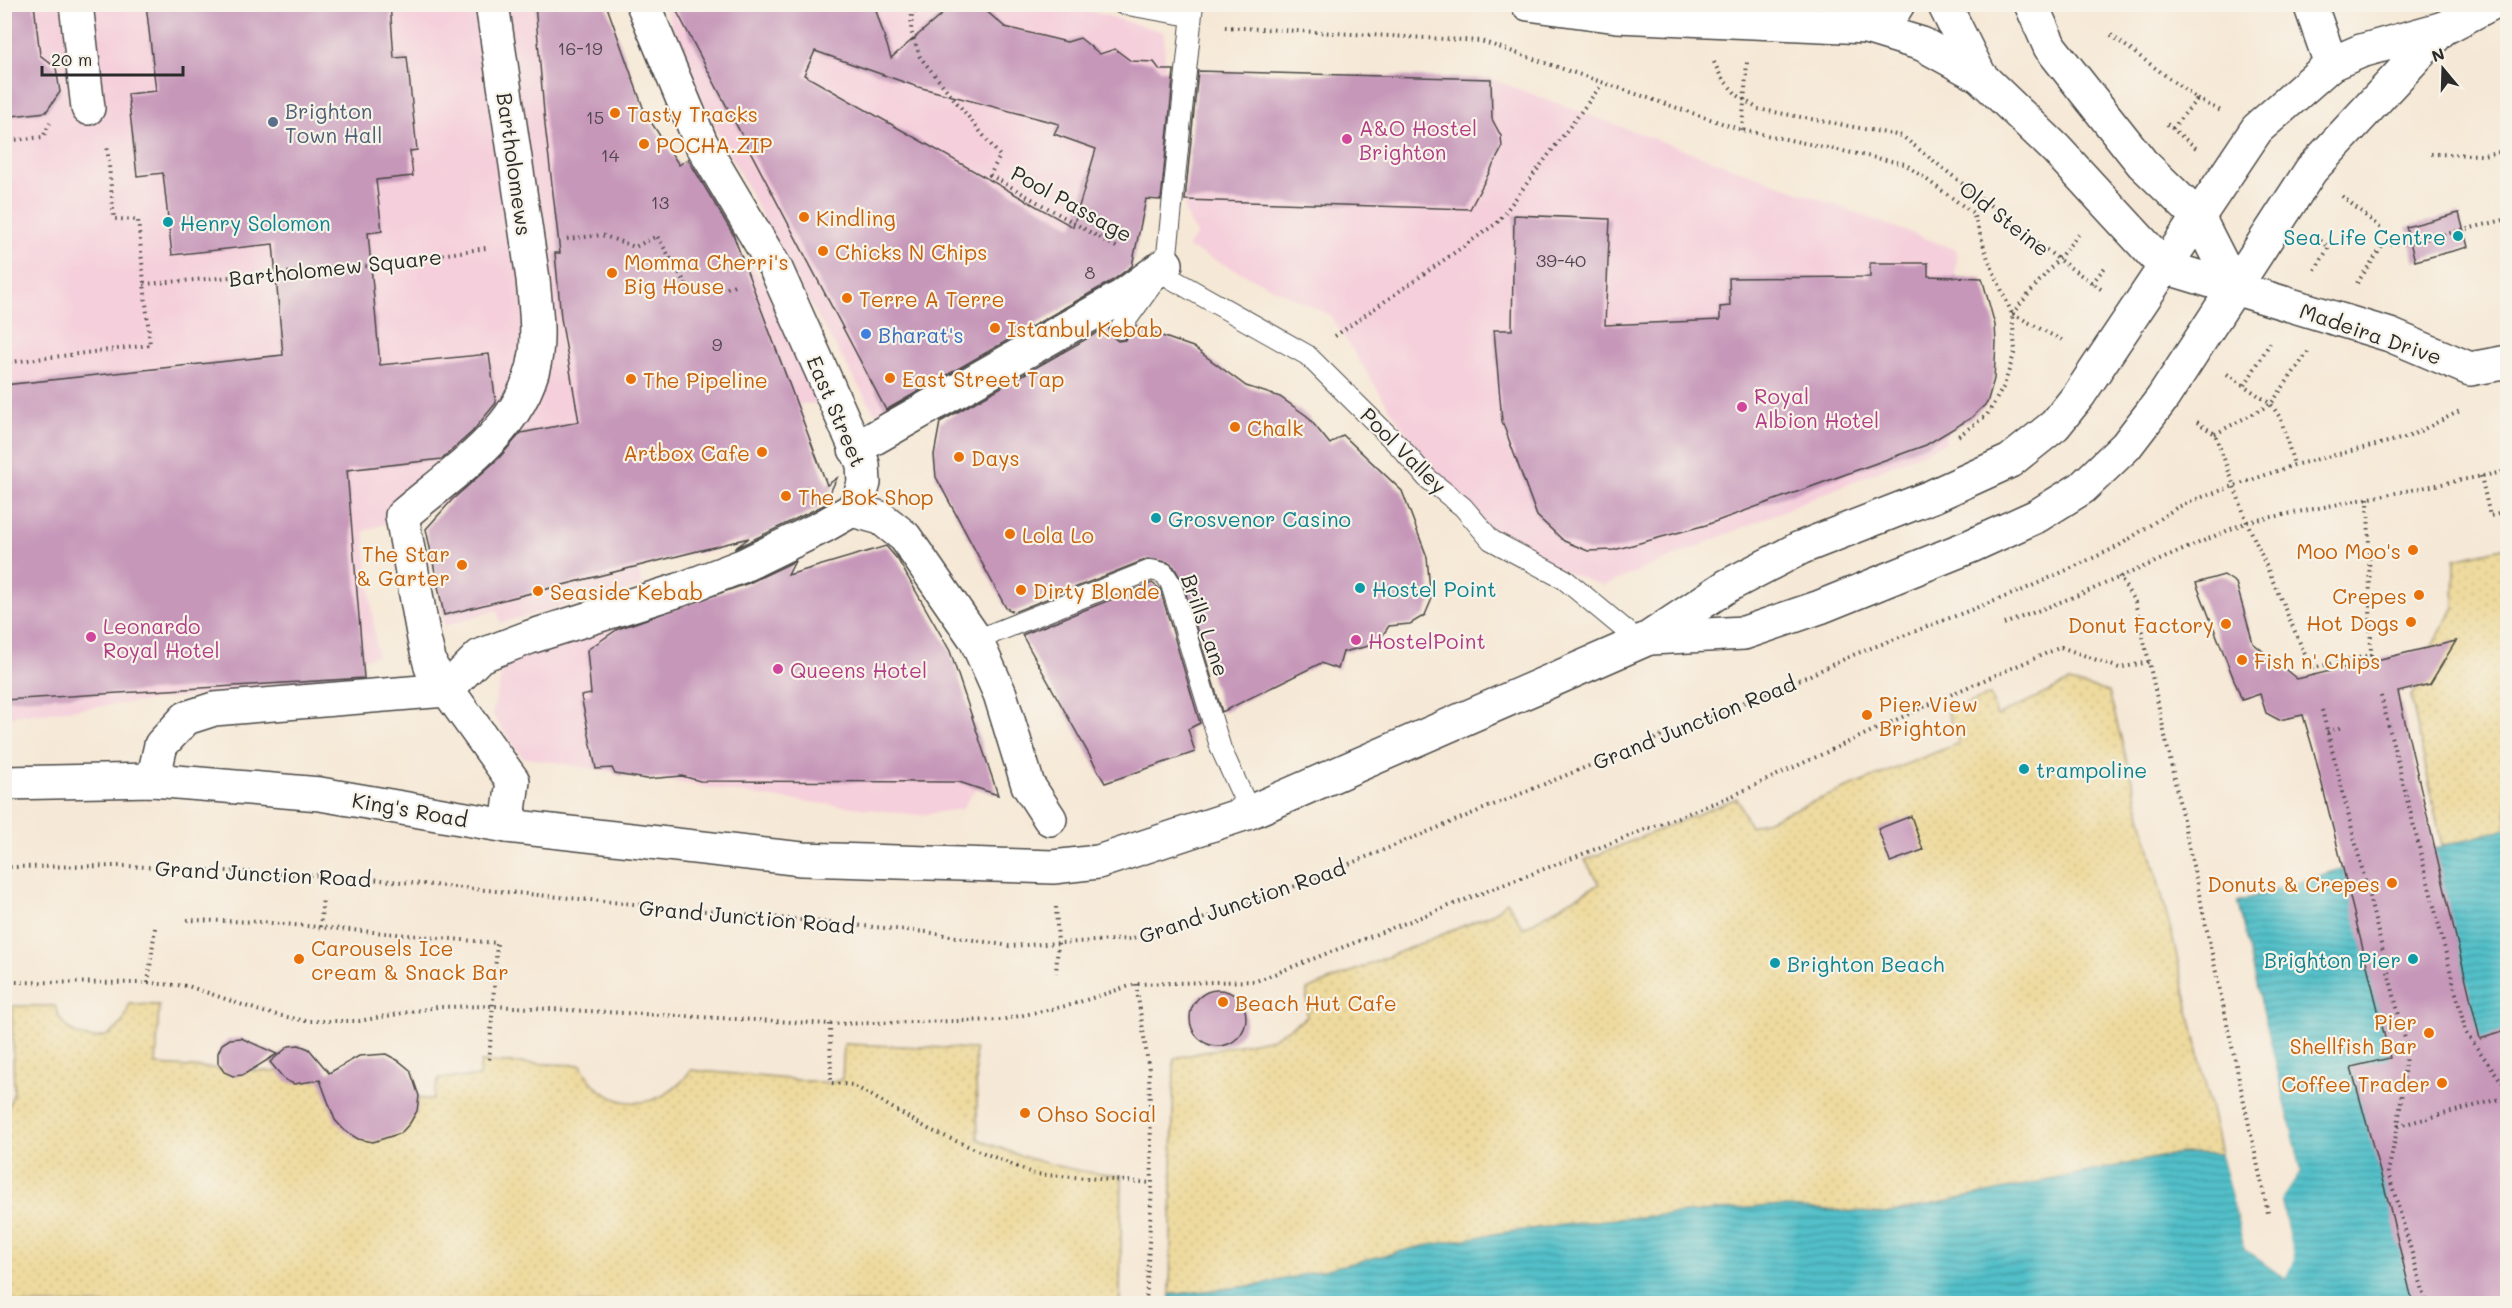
<svg xmlns="http://www.w3.org/2000/svg" width="2512" height="1308" viewBox="0 0 2512 1308" font-family="Mali,sans-serif">
	<style>
		.built { fill: #f5cfdb }
		.sand { fill: url(#sand-dots); stroke: #8c8264; stroke-width: 1.5 }
		.water { fill: url(#water-rules); stroke: #3e767a; stroke-width: 1.5 }
		.pier { fill: #f6e8d6 }
		.building { fill: #c697b9; fill-rule: evenodd }
		.lines { fill: none; stroke-linecap: round; stroke-linejoin: round }
		.lane-casing { stroke: #494745; stroke-width: 22 }
		.street-casing { stroke: #494745; stroke-width: 36 }
		.secondary-casing { stroke: #494745; stroke-width: 36 }
		.primary-casing { stroke: #494745; stroke-width: 36 }
		.highway-casing { stroke: #494745; stroke-width: 36 }
		.path { stroke: #494745; stroke-width: 4; stroke-dasharray: 1.5 4.5; stroke-linecap: butt }
		.lane { stroke: #fff; stroke-width: 20 }
		.street { stroke: #fff; stroke-width: 33 }
		.secondary { stroke: #fff; stroke-width: 33 }
		.primary { stroke: #fff; stroke-width: 33 }
		.highway { stroke: #fff; stroke-width: 33 }
		.food-dot { fill: #e8710a; stroke: #f7f3e8; stroke-width: 2 }
		.service-dot { fill: #5c6f8a; stroke: #f7f3e8; stroke-width: 2 }
		.hotel-dot { fill: #d1479c; stroke: #f7f3e8; stroke-width: 2 }
		.culture-dot { fill: #0f9aa8; stroke: #f7f3e8; stroke-width: 2 }
		.shop-dot { fill: #3f7fe0; stroke: #f7f3e8; stroke-width: 2 }
		.labels { text-anchor: middle; dominant-baseline: central; stroke-width: 4.5; stroke-linejoin: round; paint-order: stroke }
		.number-label { font-size: 18px; fill: #52464e }
		.service-label { font-size: 21px; fill: #4e5e75; stroke: #f7f3e8; text-anchor: start }
		.food-label { font-size: 21px; fill: #c56008; stroke: #f7f3e8; text-anchor: start }
		.hotel-label { font-size: 21px; fill: #b23c85; stroke: #f7f3e8; text-anchor: start }
		.street-label { font-size: 21px; fill: #2b2b2b; stroke: #f7f3e8 }
		.culture-label { font-size: 21px; fill: #0d838f; stroke: #f7f3e8; text-anchor: start }
		.shop-label { font-size: 21px; fill: #366cbe; stroke: #f7f3e8; text-anchor: start }
	</style>
	<defs>
		<pattern id="sand-dots" width="8" height="8" patternUnits="userSpaceOnUse" patternTransform="scale(1.5)"><rect width="8" height="8" fill="#eeda9e"/><path d="M2 2h.1M6 6h.1" fill="none" stroke="#cb8" stroke-width="1.8" stroke-linecap="round"/></pattern>
		<pattern id="water-rules" width="6" height="5" patternUnits="userSpaceOnUse" patternTransform="scale(1.5)"><rect width="6" height="5" fill="#52c0c9"/><path d="M0 2.5h6" fill="none" stroke="#449ca3"/></pattern>
	</defs>
	<rect width="100%" height="100%" fill="#f7f3e8"/>
	<filter id="ink" filterUnits="userSpaceOnUse"><feTurbulence type="fractalNoise" baseFrequency=".0167" numOctaves="2"/><feDisplacementMap in="SourceGraphic" scale="12" xChannelSelector="R" yChannelSelector="G"/><feConvolveMatrix kernelMatrix="1 2 1 2 8 2 1 2 1" color-interpolation-filters="sRGB"/></filter>
	<filter id="wash" filterUnits="userSpaceOnUse"><feTurbulence type="fractalNoise" baseFrequency=".008" numOctaves="4" result="noise"/><feDisplacementMap in="SourceGraphic" scale="24" xChannelSelector="R" yChannelSelector="G"/><feGaussianBlur stdDeviation="1.35" result="paint"/><feColorMatrix in="noise" values="0 0 0 0 0 0 0 0 0 0 0 0 0 0 0 0 0 1.4 0 .05"/><feComposite in="paint" operator="in"/></filter>
	<g filter="url(#wash)">
		<rect width="100%" height="100%" fill="#f6e8d6"/>
		<!-- built -->
		<g class="built">
			<polygon points="5,5 606,5 645,113 679,165 704,210 769,289 819,403 799,404 830,492 747,534 744,542 722,545 721,548 698,555 695,550 639,568 642,587 500,623 497,610 445,626 426,529 437,516 470,495 364,531 377,656 248,690 5,717"/>
			<polygon points="664,5 1069,5 1164,32 1165,74 1151,177 1135,251 888,414 874,412 798,283 699,97"/>
			<polygon points="1202,71 1491,79 1957,250 1945,443 1603,586 1472,537 1330,315 1187,247 1197,235 1185,213 1184,200"/>
			<polygon points="883,547 892,549 950,651 966,703 978,785 962,809 919,815 766,797 522,757 492,714 504,665 531,646"/>
		</g>
		<!-- sand -->
		<g class="sand">
			<polygon points="2507,547 2507,838 2442,846 2411,696 2432,674 2427,656 2454,607 2455,559"/>
			<polygon points="2069,682 2109,692 2172,935 2221,1154 2180,1153 1886,1214 1170,1295 1174,1058 1273,1038 1307,1017 1307,990 1492,914 1507,901 1523,928 1599,884 1585,860 1737,798 1750,827 1959,743 1947,712 1990,695 1997,716"/>
			<path d="M129,1004l30,1 -3,60 176,10 -1,21 102,3 6,-21 40,-1 2,-15 100,3c24,50 81,48 110,5l140,13 11,-4 2,-35 131,5 3,90c47,21 94,33 144,37l-2,127 -1115,1 -1,-186 10,-26 -2,-86h43c11,43 67,43 74,-2z"/>
		</g>
		<!-- water -->
		<polygon class="water" points="2507,828 2507,1303 1169,1304 1170,1295 1260,1285 1419,1247 1506,1232 1605,1220 1771,1206 1886,1214 2180,1153 2221,1154 2245,1249 2286,1279 2293,1260 2281,1200 2301,1171 2237,902 2334,871 2435,849"/>
		<!-- pier -->
		<polygon class="pier" points="2236,899 2301,1171 2281,1201 2294,1261 2286,1279 2245,1249 2220,1151 2224,1154 2247,1248 2284,1274 2290,1260 2278,1200 2298,1171 2234,903"/>
		<g id="blocks">
			<!-- building -->
			<g class="building">
				<polygon points="4,4 34,4 40,55 56,68 60,92 46,112 4,117"/>
				<polygon points="146,4 390,4 394,58 407,57 417,150 410,151 413,176 376,180 382,231 368,233 380,365 489,354 496,403 472,432 442,459 347,470 364,678 4,700 4,385 283,355 273,244 172,255 163,173 137,176 128,94 156,91"/>
				<polygon points="535,4 606,4 645,113 679,165 688,159 733,234 827,485 837,478 824,505 734,549 749,538 444,615 426,529 452,500 498,459 521,433 579,422 561,318 555,253 560,253 545,125"/>
				<path d="M673,4h201l17,54 63,-54h24l27,23 62,15 13,-4 20,16 15,-5 16,12 23,1 6,8h14l-13,130 -15,-1 -14,67 -19,14 -227,130zM815,51l103,36 141,37 -5,10 42,15 -23,78 -269,-152z"/>
				<polygon points="1198,71 1491,79 1492,119 1501,136 1502,148 1470,209 1185,200"/>
				<polygon points="2459,213 2468,247 2415,261 2406,227"/>
				<polygon points="1514,215 1610,219 1605,325 1720,320 1720,307 1730,306 1729,278 1870,277 1870,263 1928,263 1928,276 1982,278 1995,325 1996,342 1994,379 1987,403 1971,418 1926,445 1706,525 1614,550 1588,551 1564,541 1537,516 1502,421 1494,330 1512,330"/>
				<polygon points="1109,326 1109,334 1118,341 1125,340 1136,327 1193,347 1246,386 1280,397 1307,416 1330,444 1343,435 1402,491 1427,557 1431,601 1425,615 1410,624 1389,626 1380,639 1369,646 1343,652 1338,669 1321,663 1222,712 1182,581 1174,567 1167,562 1147,559 1014,612 1006,608 936,477 934,455 940,422"/>
				<polygon points="886,546 898,560 950,651 998,795 959,782 700,781 682,776 647,779 615,774 612,768 596,769 581,696 591,694 587,650 618,629 749,583 795,561 788,575"/>
				<polygon points="2224,575 2236,583 2253,643 2297,679 2456,641 2430,684 2398,692 2480,1039 2508,1030 2508,1304 2413,1304 2390,1208 2351,1067 2390,1058 2315,756 2303,715 2279,720 2266,713 2260,694 2242,700 2196,583"/>
				<polygon points="1152,583 1160,589 1200,723 1188,729 1195,752 1105,783 1022,635"/>
				<polygon points="1911,816 1923,850 1890,862 1878,829"/>
				<circle cx="1218" cy="1018" r="28"/>
				<polygon points="241,1038 277,1054 243,1075 233,1076 224,1072 218,1063 218,1053 222,1044 230,1039"/>
				<polygon points="299,1045 309,1049 329,1073 359,1056 386,1054 399,1061 410,1070 419,1096 417,1111 410,1123 401,1133 373,1142 358,1139 345,1131 335,1120 320,1080 294,1084 285,1080 270,1062 289,1046"/>
			</g>
		</g>
	</g>
	<g filter="url(#ink)">
		<use href="#blocks" fill-opacity="0" stroke="#494745" stroke-width="1.5"/>
		<g class="lines">
			<defs>
				<g id="lane">
					<polyline points="1122,4 1190,16"/>
					<polyline points="1193,4 1166,264 1172,279 1307,355 1401,448 1427,478 1463,507 1491,540 1564,579 1640,642"/>
					<polyline points="1120,329 1151,286"/>
					<polyline points="976,640 1151,570 1164,573 1171,584 1221,749 1250,812"/>
				</g>
				<g id="street">
					<polyline points="76,4 88,108"/>
					<path d="M492,4l41,275c2,25 6,49 3,74 -9,74 -82,118 -134,163l22,123 7,28 82,114 -6,45"/>
					<polyline points="2310,4 2331,64"/>
					<polyline points="2234,288 2390,335 2470,369 2508,362"/>
					<polyline points="855,449 1123,296 1166,264"/>
					<polyline points="852,510 881,518 905,537 976,640 1000,694 1028,785 1050,819"/>
					<polyline points="153,780 161,745 186,718 214,709 446,690 480,656 530,637 679,590 742,566 824,526 852,510 859,499 864,483 863,464 776,269 701,143 643,4"/>
				</g>
				<g id="secondary">
					<polyline points="1528,4 1617,16 1866,27 1922,44 1980,76"/>
					<polyline points="1866,27 1893,12 1898,4"/>
				</g>
				<g id="primary">
					<polyline points="1651,638 1744,633 1820,607 1971,546 2037,516 2082,488 2126,446 2162,399 2311,170 2443,28"/>
					<polyline points="4,783 153,780 320,794 507,826 802,859 1053,867 1098,862 1250,812 1649,638 1727,586 1800,548 1933,496 2010,461 2055,425 2079,395 2257,129 2331,64 2361,51 2444,28 2490,4"/>
				</g>
				<g id="highway">
					<polyline points="1944,4 1980,76 2056,149 2165,267 2234,288"/>
					<polyline points="2031,4 2050,47 2142,163 2198,217 2234,288"/>
				</g>
			</defs>
			<!-- lane casing -->
			<use href="#lane" class="lane-casing"/>
			<!-- street casing -->
			<use href="#street" class="street-casing"/>
			<!-- secondary casing -->
			<use href="#secondary" class="secondary-casing"/>
			<!-- primary casing -->
			<use href="#primary" class="primary-casing"/>
			<!-- highway casing -->
			<use href="#highway" class="highway-casing"/>
			<!-- path -->
			<g class="path">
				<polyline points="925,4 912,13 911,31 920,57 1000,156 990,175 1118,248"/>
				<polyline points="1225,27 1481,41 1742,130 1905,164 1973,213 1988,259 2012,314 2015,351 2004,386 1987,415 1957,437"/>
				<polyline points="2111,35 2197,99 2172,129"/>
				<polyline points="1714,62 1721,77 1737,95 1758,109 1902,136 2058,259 2101,289"/>
				<polyline points="2197,99 2221,111"/>
				<polyline points="2167,124 2196,148"/>
				<polyline points="1742,130 1747,62"/>
				<polyline points="4,141 43,137 50,123"/>
				<polyline points="2431,154 2483,155 2508,150"/>
				<polyline points="2342,196 2383,230"/>
				<polyline points="567,239 602,235 635,247 657,236 692,294"/>
				<polyline points="2315,270 2329,247 2316,237"/>
				<polyline points="2092,283 2107,265"/>
				<polyline points="2357,283 2384,244 2409,243 2508,219"/>
				<polyline points="144,284 370,266 486,248"/>
				<polyline points="727,288 737,284"/>
				<polyline points="2012,314 2079,234"/>
				<polyline points="2013,314 2065,342"/>
				<polyline points="1335,336 1497,223 1602,84"/>
				<polyline points="4,363 150,345 138,220 114,219 107,144"/>
				<polyline points="2227,374 2271,404 2281,419 2294,465"/>
				<polyline points="2245,385 2270,343"/>
				<polyline points="2197,422 2215,434 2247,522 2314,675"/>
				<polyline points="2215,434 2271,404 2308,352"/>
				<polyline points="2481,476 2490,516 2508,512"/>
				<polyline points="2119,576 2135,602 2149,662"/>
				<polyline points="2004,624 2086,592 2247,522 2508,471"/>
				<polyline points="2371,655 2372,661"/>
				<polyline points="2312,668 2371,655 2368,497"/>
				<polyline points="2381,696 2466,1033 2508,1090"/>
				<polyline points="2322,710 2407,1047 2398,1126 2388,1172 2427,1304"/>
				<polyline points="2327,732 2342,727"/>
				<polyline points="4,867 126,866 349,877 927,932 1009,946 1129,939 1202,919 1288,889 1806,677 1853,655 2023,590 2117,547 2176,508 2194,500 2294,465 2408,437 2462,410"/>
				<polyline points="1056,907 1058,943 1056,973"/>
				<polyline points="187,920 261,922 497,943 489,1062"/>
				<polyline points="320,927 323,898"/>
				<polyline points="4,982 148,983 188,986 263,1012 306,1021 359,1021 437,1007 494,1006 830,1024 1001,1020 1070,1005 1136,984 1256,981 1732,796 1954,693 2061,647 2119,668 2149,662 2268,1213"/>
				<polyline points="148,983 155,928"/>
				<polyline points="1136,984 1149,1070 1152,1183 1146,1304"/>
				<polyline points="830,1024 831,1083 853,1085 930,1130 1034,1174 1152,1183"/>
				<polyline points="2398,1126 2508,1097"/>
			</g>
			<!-- lane -->
			<use href="#lane" class="lane"/>
			<!-- street -->
			<use href="#street" class="street"/>
			<!-- secondary -->
			<use href="#secondary" class="secondary"/>
			<!-- primary -->
			<use href="#primary" class="primary"/>
			<!-- highway -->
			<use href="#highway" class="highway"/>
		</g>
	</g>
	<!-- markers -->
	<g class="food-dot">
		<circle cx="615" cy="113" r="6"/>
		<circle cx="644" cy="144" r="6"/>
		<circle cx="804" cy="217" r="6"/>
		<circle cx="823" cy="251" r="6"/>
		<circle cx="612" cy="273" r="6"/>
		<circle cx="847" cy="298" r="6"/>
		<circle cx="995" cy="328" r="6"/>
		<circle cx="890" cy="378" r="6"/>
		<circle cx="631" cy="379" r="6"/>
		<circle cx="1235" cy="427" r="6"/>
		<circle cx="762" cy="452" r="6"/>
		<circle cx="959" cy="457" r="6"/>
		<circle cx="786" cy="496" r="6"/>
		<circle cx="1010" cy="534" r="6"/>
		<circle cx="2413" cy="550" r="6"/>
		<circle cx="462" cy="565" r="6"/>
		<circle cx="1021" cy="590" r="6"/>
		<circle cx="538" cy="591" r="6"/>
		<circle cx="2419" cy="595" r="6"/>
		<circle cx="2411" cy="622" r="6"/>
		<circle cx="2226" cy="624" r="6"/>
		<circle cx="2242" cy="660" r="6"/>
		<circle cx="1867" cy="715" r="6"/>
		<circle cx="2392" cy="883" r="6"/>
		<circle cx="299" cy="959" r="6"/>
		<circle cx="1223" cy="1002" r="6"/>
		<circle cx="2429" cy="1033" r="6"/>
		<circle cx="2442" cy="1083" r="6"/>
		<circle cx="1025" cy="1113" r="6"/>
	</g>
	<circle class="service-dot" cx="273" cy="122" r="6"/>
	<g class="hotel-dot">
		<circle cx="1347" cy="139" r="6"/>
		<circle cx="1742" cy="407" r="6"/>
		<circle cx="91" cy="637" r="6"/>
		<circle cx="1356" cy="640" r="6"/>
		<circle cx="778" cy="669" r="6"/>
	</g>
	<g class="culture-dot">
		<circle cx="168" cy="222" r="6"/>
		<circle cx="2458" cy="236" r="6"/>
		<circle cx="1156" cy="518" r="6"/>
		<circle cx="1360" cy="588" r="6"/>
		<circle cx="2024" cy="769" r="6"/>
		<circle cx="2413" cy="959" r="6"/>
		<circle cx="1775" cy="963" r="6"/>
	</g>
	<circle class="shop-dot" cx="866" cy="334" r="6"/>
	<g class="labels">
		<!-- number labels -->
		<g class="number-label">
			<text x="580" y="48">16-19</text>
			<text x="595" y="117">15</text>
			<text x="610" y="155">14</text>
			<text x="660" y="202">13</text>
			<text x="1561" y="260">39-40</text>
			<text x="1090" y="272">8</text>
			<text x="717" y="344">9</text>
		</g>
		<!-- service labels -->
		<g class="service-label">
			<text x="285" y="110">Brighton<tspan x="285" dy="24">Town Hall</tspan></text>
		</g>
		<!-- food labels -->
		<g class="food-label">
			<text x="627" y="113">Tasty Tracks</text>
			<text x="656" y="144">POCHA.ZIP</text>
			<text x="816" y="217">Kindling</text>
			<text x="835" y="251">Chicks N Chips</text>
			<text x="624" y="261">Momma Cherri's<tspan x="624" dy="24">Big House</tspan></text>
			<text x="859" y="298">Terre A Terre</text>
			<text x="1007" y="328">Istanbul Kebab</text>
			<text x="902" y="378">East Street Tap</text>
			<text x="643" y="379">The Pipeline</text>
			<text x="1247" y="427">Chalk</text>
			<text x="750" y="452" text-anchor="end">Artbox Cafe</text>
			<text x="971" y="457">Days</text>
			<text x="798" y="496">The Bok Shop</text>
			<text x="1022" y="534">Lola Lo</text>
			<text x="2401" y="550" text-anchor="end">Moo Moo's</text>
			<text x="450" y="553" text-anchor="end">The Star<tspan x="450" dy="24">&amp; Garter</tspan></text>
			<text x="1033" y="590">Dirty Blonde</text>
			<text x="550" y="591">Seaside Kebab</text>
			<text x="2407" y="595" text-anchor="end">Crepes</text>
			<text x="2399" y="622" text-anchor="end">Hot Dogs</text>
			<text x="2214" y="624" text-anchor="end">Donut Factory</text>
			<text x="2254" y="660">Fish n' Chips</text>
			<text x="1879" y="703">Pier View<tspan x="1879" dy="24">Brighton</tspan></text>
			<text x="2380" y="883" text-anchor="end">Donuts &amp; Crepes</text>
			<text x="311" y="947">Carousels Ice<tspan x="311" dy="24">cream &amp; Snack Bar</tspan></text>
			<text x="1235" y="1002">Beach Hut Cafe</text>
			<text x="2417" y="1021" text-anchor="end">Pier<tspan x="2417" dy="24">Shellfish Bar</tspan></text>
			<text x="2430" y="1083" text-anchor="end">Coffee Trader</text>
			<text x="1037" y="1113">Ohso Social</text>
		</g>
		<!-- hotel labels -->
		<g class="hotel-label">
			<text x="1359" y="127">A&amp;O Hostel<tspan x="1359" dy="24">Brighton</tspan></text>
			<text x="1754" y="395">Royal<tspan x="1754" dy="24">Albion Hotel</tspan></text>
			<text x="103" y="625">Leonardo<tspan x="103" dy="24">Royal Hotel</tspan></text>
			<text x="1368" y="640">HostelPoint</text>
			<text x="790" y="669">Queens Hotel</text>
		</g>
		<!-- street labels -->
		<g class="street-label">
			<text transform="translate(515 164) rotate(82)">Bartholomews</text>
			<text transform="translate(1072 203) rotate(29)">Pool Passage</text>
			<text transform="translate(2005 218) rotate(38)">Old Steine</text>
			<text transform="translate(335 267) rotate(-6)">Bartholomew Square</text>
			<text transform="translate(2371 333) rotate(19)">Madeira Drive</text>
			<text transform="translate(837 411) rotate(67)">East Street</text>
			<text transform="translate(1404 450) rotate(45)">Pool Valley</text>
			<text transform="translate(1206 625) rotate(71)">Brills Lane</text>
			<text transform="translate(1694 722) rotate(-22)">Grand Junction Road</text>
			<text transform="translate(410 809) rotate(10)">King's Road</text>
			<text transform="translate(263 873) rotate(3)">Grand Junction Road</text>
			<text transform="translate(1242 901) rotate(-19)">Grand Junction Road</text>
			<text transform="translate(747 916) rotate(5)">Grand Junction Road</text>
		</g>
		<!-- culture labels -->
		<g class="culture-label">
			<text x="180" y="222">Henry Solomon</text>
			<text x="2446" y="236" text-anchor="end">Sea Life Centre</text>
			<text x="1168" y="518">Grosvenor Casino</text>
			<text x="1372" y="588">Hostel Point</text>
			<text x="2036" y="769">trampoline</text>
			<text x="2401" y="959" text-anchor="end">Brighton Pier</text>
			<text x="1787" y="963">Brighton Beach</text>
		</g>
		<!-- shop labels -->
		<g class="shop-label">
			<text x="878" y="334">Bharat's</text>
		</g>
	</g>
	<!-- margin -->
	<rect width="2512" height="1308" fill="none" stroke="#f7f3e8" stroke-width="24"/>
	<!-- north arrow -->
	<g transform="translate(2443 69) rotate(341)" stroke="#f7f3e8" stroke-width="4.5" paint-order="stroke">
	<path d="M0-4.5L10 22L0 15L-10 22Z" fill="#2b2b2b"/>
	<text y="-9" font-size="16" font-weight="bold" text-anchor="middle" fill="#2b2b2b">N</text>
	</g>
	<!-- scale -->
	<path d="M42 66v9h141v-9" fill="none" stroke="#2b2b2b" stroke-width="3"/>
	<text x="51" y="66" font-size="18" fill="#2b2b2b" stroke="#f7f3e8" stroke-width="4.5" paint-order="stroke">20 m</text>
</svg>
